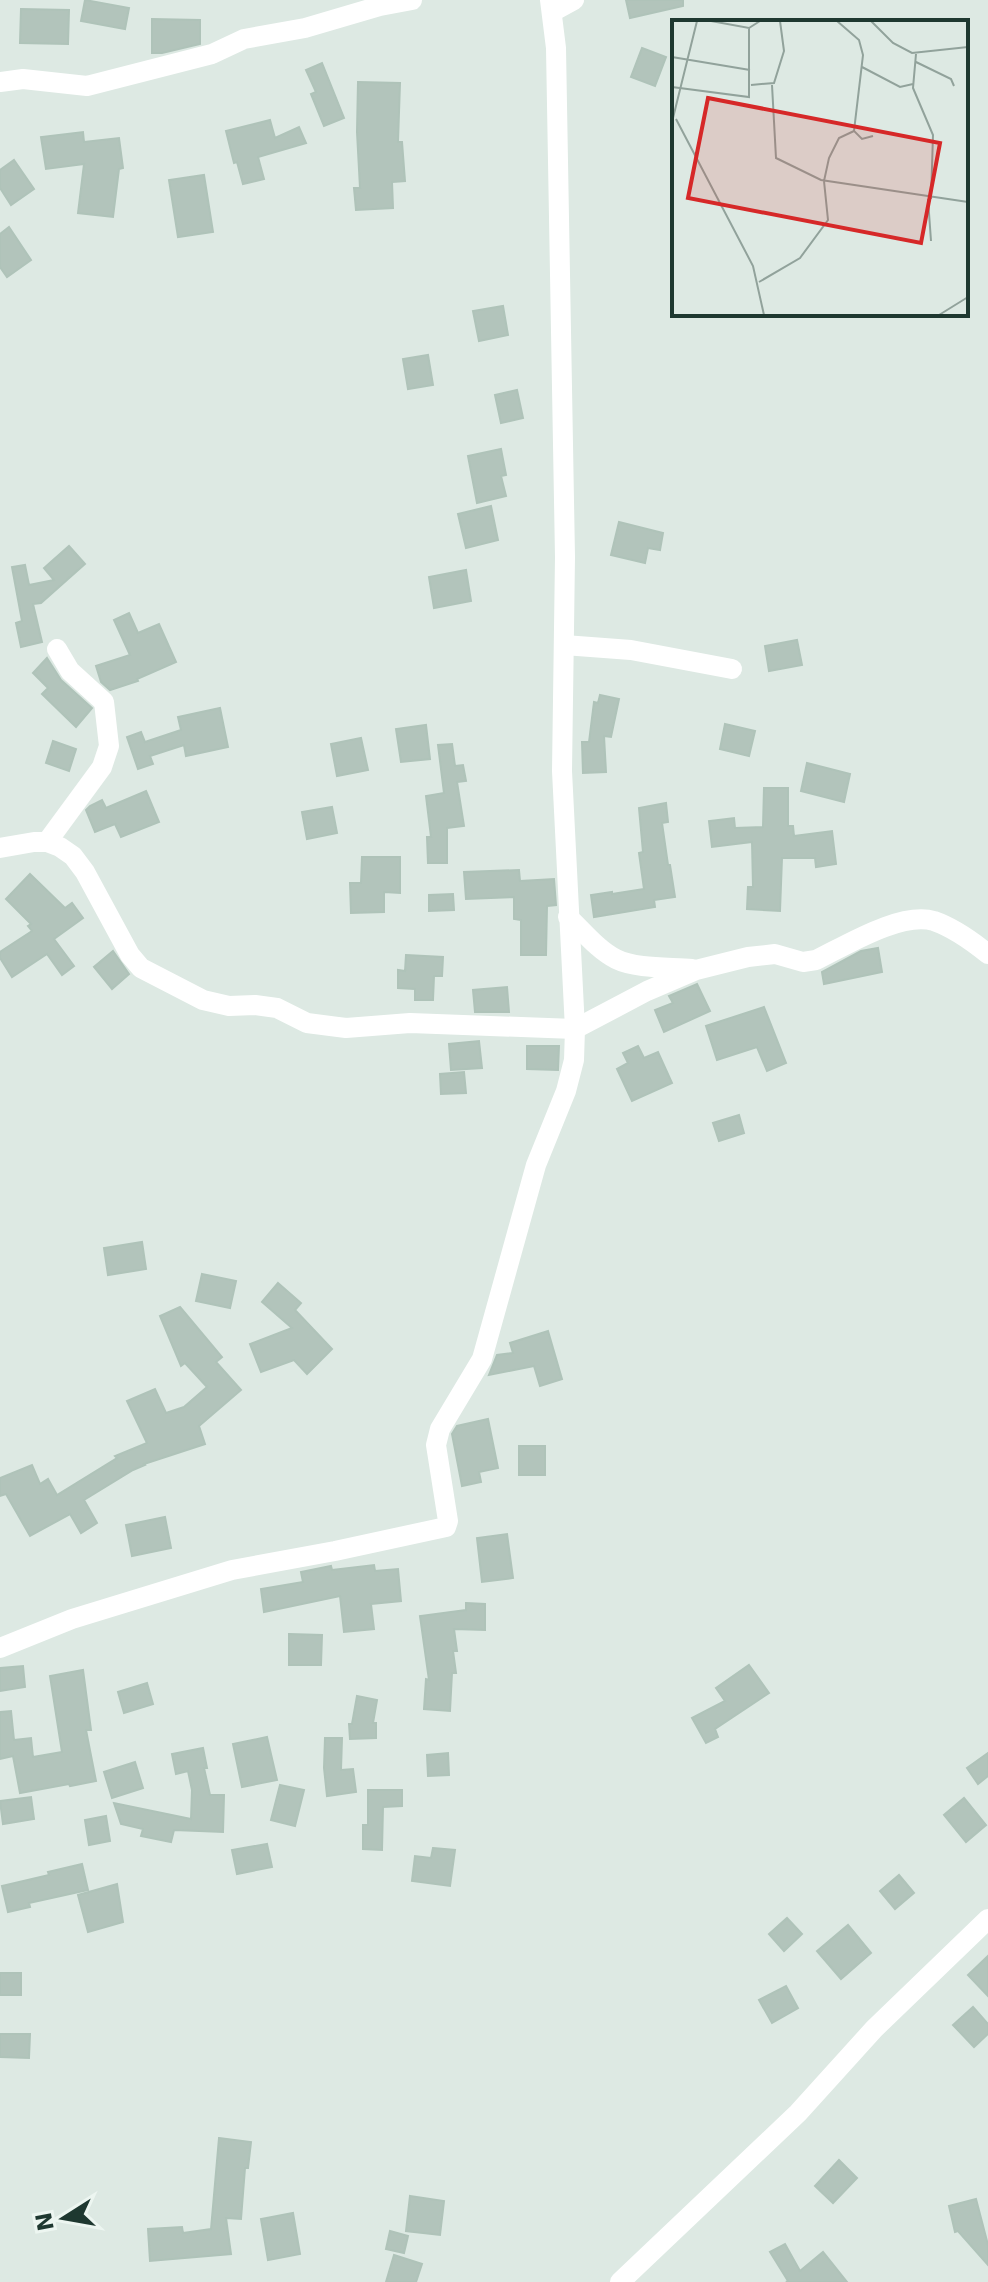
<svg xmlns="http://www.w3.org/2000/svg" width="988" height="2282" viewBox="0 0 988 2282" font-family="'DejaVu Sans',sans-serif">
	<style>
		.building { fill: #b2c4bb; stroke: #afc3b9; stroke-width: 2 }
		.lines { fill: none; stroke-linecap: round; stroke-linejoin: round }
		.street { stroke: #fff; stroke-width: 20 }
		.inset-road { fill: none; stroke: #91a29b; stroke-width: 2 }
		.view { fill: #d62828; fill-opacity: 0.15; stroke: #d62828; stroke-width: 4 }
		.inset-edge { fill: none; stroke: #1e3830; stroke-width: 4 }
	</style>
	<rect width="100%" height="100%" fill="#dde9e3"/>
	<!-- building -->
	<g class="building">
		<polygon points="85,0 129,8 125,29 81,21"/>
		<polygon points="626,0 683,0 683,6 630,18"/>
		<polygon points="21,9 69,10 68,44 20,43"/>
		<polygon points="152,19 200,20 200,44 162,53 152,53"/>
		<polygon points="642,48 666,57 655,86 631,77"/>
		<polygon points="322,63 344,118 324,126 311,94 316,92 306,70"/>
		<polygon points="358,82 400,83 398,142 402,142 405,181 392,182 393,208 356,210 354,188 360,188 357,132"/>
		<polygon points="270,120 275,138 299,127 306,143 258,157 264,179 243,184 237,162 234,163 226,131"/>
		<polygon points="83,132 84,142 119,138 123,168 119,169 113,217 78,213 84,164 46,169 41,137"/>
		<polygon points="14,160 34,189 11,205 0,188 0,170"/>
		<polygon points="204,175 213,232 178,237 169,180"/>
		<polygon points="9,227 31,260 7,277 0,267 0,234"/>
		<polygon points="503,306 508,335 479,341 473,311"/>
		<polygon points="428,355 433,385 408,389 403,359"/>
		<polygon points="517,390 523,418 501,423 495,395"/>
		<polygon points="501,449 506,475 501,476 506,496 477,503 468,456"/>
		<polygon points="491,506 498,540 466,548 458,514"/>
		<polygon points="619,522 663,533 660,550 648,548 645,563 611,555"/>
		<polygon points="69,546 85,564 41,603 33,604 42,642 21,647 16,623 22,621 12,567 25,565 29,585 54,580 44,568"/>
		<polygon points="466,570 471,601 434,608 429,577"/>
		<polygon points="129,613 138,633 159,624 176,662 137,679 138,681 110,690 101,682 96,666 130,655 114,620"/>
		<polygon points="797,640 802,665 769,671 765,646"/>
		<polygon points="47,658 61,680 92,708 76,727 42,694 48,688 33,673"/>
		<polygon points="600,695 619,699 611,737 604,736 606,772 583,773 582,742 589,742 594,702 598,703"/>
		<polygon points="220,708 228,747 186,756 184,745 150,756 153,764 138,769 127,737 141,732 145,742 181,730 178,717"/>
		<polygon points="725,724 755,731 749,756 720,749"/>
		<polygon points="426,725 430,759 401,762 396,729"/>
		<polygon points="361,738 368,770 337,776 331,744"/>
		<polygon points="53,741 76,749 69,771 46,763"/>
		<polygon points="452,744 455,766 463,765 466,781 457,782 464,826 447,828 447,863 428,863 427,837 431,837 426,796 444,793 438,745"/>
		<polygon points="807,763 850,774 844,802 801,791"/>
		<polygon points="764,788 788,788 788,826 793,826 794,836 832,831 836,864 816,867 815,858 782,858 780,911 747,909 748,887 753,887 752,842 712,847 709,821 734,818 735,828 763,827"/>
		<polygon points="146,791 159,822 121,837 115,824 95,832 86,810 90,806 102,800 106,808"/>
		<polygon points="666,803 668,822 662,823 668,865 670,865 675,897 654,900 655,907 594,917 591,895 612,892 612,894 644,889 639,853 643,852 639,808"/>
		<polygon points="332,807 337,833 307,839 302,812"/>
		<polygon points="362,857 400,857 400,893 384,892 384,912 351,913 350,883 361,883"/>
		<polygon points="519,870 520,881 554,879 556,905 547,906 546,955 521,955 521,920 514,919 514,897 466,899 464,872"/>
		<polygon points="30,874 65,908 72,903 83,918 54,939 74,966 62,975 47,954 12,977 0,958 0,952 32,931 28,926 31,924 6,899"/>
		<polygon points="453,894 454,910 429,911 429,895"/>
		<polygon points="878,948 882,972 824,984 822,972 861,951"/>
		<polygon points="113,951 129,974 112,989 94,967"/>
		<polygon points="406,955 443,957 442,976 434,976 433,1000 415,1000 415,989 398,988 398,970 405,971"/>
		<polygon points="697,984 710,1011 664,1032 655,1010 673,1003 669,996"/>
		<polygon points="507,987 509,1012 475,1012 473,990"/>
		<polygon points="764,1007 786,1063 767,1071 757,1047 717,1060 706,1026"/>
		<polygon points="479,1041 482,1068 451,1070 449,1044"/>
		<polygon points="527,1046 559,1046 558,1070 527,1069"/>
		<polygon points="638,1046 644,1058 658,1052 672,1083 632,1101 617,1069 628,1063 623,1053"/>
		<polygon points="464,1072 466,1093 441,1094 440,1074"/>
		<polygon points="739,1115 744,1133 719,1141 713,1123"/>
		<polygon points="142,1242 146,1269 108,1275 104,1248"/>
		<polygon points="202,1274 236,1281 230,1308 196,1301"/>
		<polygon points="278,1283 301,1303 295,1310 332,1349 307,1374 294,1360 261,1372 250,1344 292,1328 262,1302"/>
		<polygon points="180,1307 222,1357 216,1362 241,1390 199,1426 205,1444 144,1464 145,1465 133,1470 84,1500 97,1523 81,1533 70,1514 30,1536 6,1494 0,1496 0,1478 32,1465 40,1484 48,1479 57,1495 117,1458 115,1456 147,1443 127,1401 155,1389 166,1413 184,1407 207,1387 185,1363 181,1366 160,1316"/>
		<polygon points="548,1331 562,1379 540,1386 534,1366 489,1375 497,1355 513,1353 510,1343"/>
		<polygon points="488,1419 498,1468 479,1472 481,1482 462,1486 452,1434 457,1426"/>
		<rect x="519" y="1446" width="26" height="29"/>
		<polygon points="165,1517 171,1548 132,1556 126,1525"/>
		<polygon points="507,1534 513,1578 482,1582 477,1538"/>
		<polygon points="374,1565 375,1571 398,1569 401,1601 371,1604 374,1629 344,1632 340,1596 264,1612 261,1589 303,1582 301,1572 331,1566 332,1570"/>
		<polygon points="466,1603 485,1604 485,1630 454,1629 457,1651 453,1651 456,1673 452,1673 450,1711 424,1709 426,1679 429,1680 420,1616 466,1610"/>
		<polygon points="289,1634 322,1635 321,1665 289,1665"/>
		<polygon points="749,1665 769,1693 715,1729 718,1737 706,1743 692,1718 725,1701 716,1688"/>
		<polygon points="23,1666 25,1687 0,1691 0,1668"/>
		<polygon points="83,1670 91,1730 86,1730 96,1781 70,1786 69,1784 20,1793 13,1756 0,1759 0,1712 11,1711 14,1740 31,1738 33,1757 62,1752 50,1676"/>
		<polygon points="147,1683 153,1704 124,1713 118,1692"/>
		<polygon points="357,1696 377,1700 373,1723 376,1723 376,1738 350,1739 349,1724 352,1724"/>
		<polygon points="267,1737 277,1780 242,1787 233,1744"/>
		<polygon points="325,1738 342,1738 341,1770 353,1769 356,1792 327,1796 324,1768"/>
		<polygon points="203,1748 207,1768 204,1768 210,1795 224,1795 223,1832 174,1830 171,1842 141,1836 143,1829 121,1824 114,1803 191,1819 192,1790 188,1771 176,1774 172,1754"/>
		<polygon points="448,1753 449,1775 428,1776 427,1755"/>
		<polygon points="988,1753 988,1776 978,1784 967,1768"/>
		<polygon points="135,1762 143,1788 112,1798 104,1772"/>
		<polygon points="280,1785 304,1790 295,1826 271,1820"/>
		<polygon points="368,1790 402,1790 402,1806 383,1807 382,1850 363,1849 363,1825 368,1825"/>
		<polygon points="31,1797 34,1819 3,1824 0,1801"/>
		<polygon points="964,1798 986,1825 966,1842 944,1815"/>
		<polygon points="106,1816 110,1841 89,1845 85,1820"/>
		<polygon points="267,1844 272,1867 237,1874 232,1850"/>
		<polygon points="433,1848 455,1850 450,1886 412,1881 415,1856 431,1858"/>
		<polygon points="82,1864 88,1890 29,1903 30,1907 8,1912 2,1886 49,1875 48,1872"/>
		<polygon points="899,1875 914,1893 895,1909 880,1891"/>
		<polygon points="117,1884 123,1922 88,1932 78,1895"/>
		<polygon points="787,1918 802,1934 784,1951 769,1934"/>
		<polygon points="848,1925 871,1953 841,1979 817,1951"/>
		<polygon points="988,1956 988,1996 968,1975"/>
		<rect x="0" y="1973" width="21" height="22"/>
		<polygon points="786,1986 798,2008 772,2023 759,2000"/>
		<polygon points="973,2007 988,2024 988,2034 974,2047 953,2025"/>
		<polygon points="0,2034 30,2034 29,2058 0,2057"/>
		<polygon points="219,2138 251,2142 248,2168 245,2168 241,2219 226,2218 231,2254 150,2261 148,2229 182,2227 183,2233 211,2229"/>
		<polygon points="839,2160 857,2178 833,2203 815,2186"/>
		<polygon points="410,2196 444,2201 440,2235 406,2231"/>
		<polygon points="976,2199 988,2245 988,2265 958,2231 955,2232 949,2206"/>
		<polygon points="293,2213 300,2254 268,2260 261,2219"/>
		<polygon points="390,2231 408,2236 404,2253 386,2249"/>
		<polygon points="785,2244 800,2271 823,2252 847,2282 786,2282 788,2281 770,2252"/>
		<polygon points="394,2255 422,2264 416,2282 386,2282"/>
	</g>
	<g class="lines">
		<!-- street -->
		<g class="street">
			<polyline points="552,12 574,0"/>
			<polyline points="0,82 23,79 87,86 212,54 244,39 305,28 380,6 412,0"/>
			<polyline points="564,645 631,650 732,669"/>
			<polyline points="47,842 102,767 109,746 104,702 70,671 57,649"/>
			<path d="M0,848l34,-6h13l13,5 13,9 12,16 45,83 11,13 62,32 26,6 26,-1 22,3 30,15 39,5 64,-5 165,6 72,-38 49,-21 52,-13 27,-3 28,8 13,-2c29,-14 85,-49 118,-39 20,7 38,20 54,33"/>
			<path d="M568,917c15,14 30,33 48,42 20,10 54,8 76,10"/>
			<polyline points="0,1648 72,1619 232,1570 335,1551 446,1527 448,1521 436,1445 440,1429 482,1359 536,1165 566,1091 574,1060 575,1029 562,771 565,557 556,48 550,0"/>
			<polyline points="620,2282 798,2113 874,2029 988,1919"/>
		</g>
	</g>
	<!-- overview -->
	<g transform="translate(672 20)">
		<rect width="296" height="296" fill="#dde9e3"/>
		<path class="inset-road" d="M39,1l38,7 11,-7M165,1l22,19 4,15 -9,76 8,8 11,-3M199,1l22,22 19,10 56,-6M244,34l-3,34 20,47 -2,64M0,37l78,13M244,42l35,17 3,7M190,47l38,20 13,-3M79,65l23,-2 10,-32 -4,-30M100,65l4,73 45,22 147,22M0,67l77,10v-69M4,99l77,147 11,49M0,102l25,-101M256,179l3,42M87,262l41,-24 28,-38 -4,-39 5,-23 10,-20 15,-7M267,295l29,-18"/>
		<path class="view" d="M36,78l232,45 -19,100 -233,-45z"/>
		<rect width="296" height="296" class="inset-edge"/>
	</g>
	<!-- north arrow -->
	<g transform="translate(64 2218) rotate(259)" stroke="#edf6f1" stroke-width="6" paint-order="stroke">
	<path d="M0-6L14 30L0 20L-14 30Z" fill="#1e3830"/>
	<text y="-12" font-size="22" font-weight="bold" text-anchor="middle" fill="#1e3830">N</text>
	</g>
</svg>
